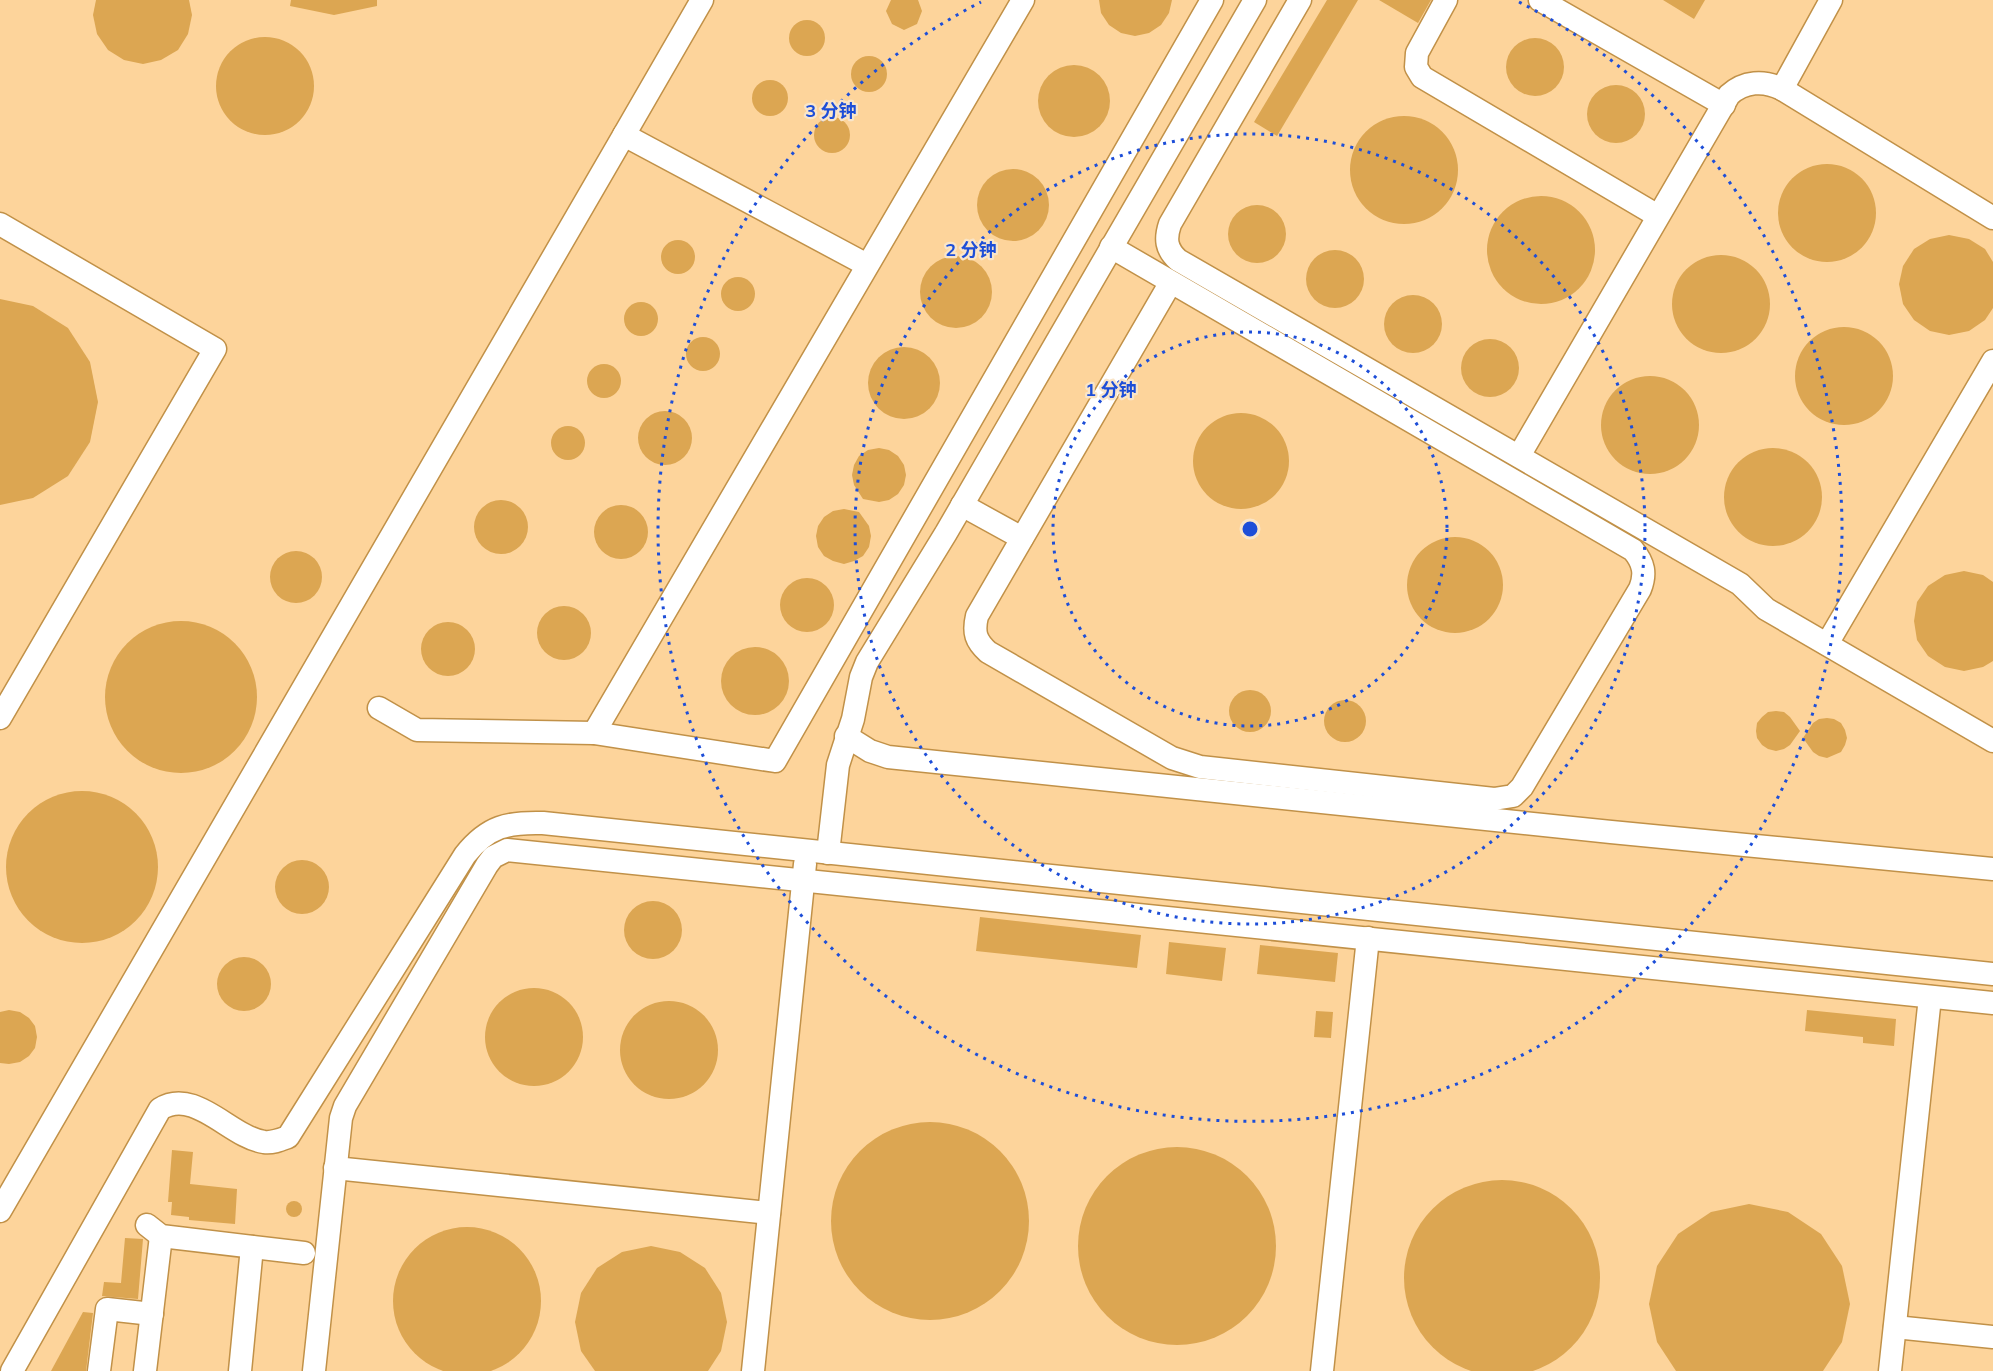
<svg xmlns="http://www.w3.org/2000/svg" width="1993" height="1371" viewBox="0 0 1993 1371" font-family="Mulish,'Noto Sans SC',sans-serif">
	<style>
		.building { fill: #dca652 }
		.lines { fill: none; stroke-linecap: round; stroke-linejoin: round }
		.minor-casing { stroke: #c19148; stroke-width: 25 }
		.minor { stroke: #fff; stroke-width: 22 }
		.ring { fill: none; stroke: #1d4ed8; stroke-width: 3; stroke-dasharray: 3 6 }
		.centre { fill: #1d4ed8; stroke: #f9e5c9; stroke-width: 3 }
		.ring-label { font-size: 18px; text-anchor: middle; font-weight: bold; fill: #1d4ed8; stroke: #f9e5c9; stroke-width: 4.5; stroke-linejoin: round; paint-order: stroke }
	</style>
	<rect width="100%" height="100%" fill="#fdd49b"/>
	<!-- building -->
	<g class="building">
		<polygon points="96,0 189,0 192,15 188,34 178,50 161,60 143,64 124,60 108,50 97,34 93,15"/>
		<polygon points="291,0 377,0 377,6 334,15 290,6"/>
		<polygon points="891,0 918,0 922,11 917,24 904,30 892,24 886,11"/>
		<polygon points="1099,0 1172,0 1169,13 1161,25 1149,33 1135,36 1121,33 1109,25 1101,13"/>
		<polygon points="1327,0 1358,0 1277,136 1254,122"/>
		<polygon points="1379,0 1431,0 1418,23"/>
		<polygon points="1663,0 1705,0 1694,19"/>
		<circle cx="807" cy="38" r="18"/>
		<circle cx="265" cy="86" r="49"/>
		<circle cx="1535" cy="67" r="29"/>
		<circle cx="869" cy="74" r="18"/>
		<circle cx="1074" cy="101" r="36"/>
		<circle cx="770" cy="98" r="18"/>
		<circle cx="1616" cy="114" r="29"/>
		<circle cx="1404" cy="170" r="54"/>
		<circle cx="832" cy="135" r="18"/>
		<circle cx="1827" cy="213" r="49"/>
		<circle cx="1013" cy="205" r="36"/>
		<circle cx="1541" cy="250" r="54"/>
		<circle cx="1257" cy="234" r="29"/>
		<polygon points="1949,235 1969,239 1985,249 1993,262 1993,308 1985,320 1969,331 1949,335 1930,331 1914,320 1903,304 1899,284 1903,266 1914,249 1930,239"/>
		<circle cx="678" cy="257" r="17"/>
		<circle cx="1335" cy="279" r="29"/>
		<circle cx="1721" cy="304" r="49"/>
		<circle cx="956" cy="292" r="36"/>
		<circle cx="738" cy="294" r="17"/>
		<circle cx="1413" cy="324" r="29"/>
		<polygon points="0,299 33,306 68,328 90,362 98,402 90,442 68,476 33,498 0,505"/>
		<circle cx="641" cy="319" r="17"/>
		<circle cx="1844" cy="376" r="49"/>
		<circle cx="703" cy="354" r="17"/>
		<circle cx="1490" cy="368" r="29"/>
		<circle cx="904" cy="383" r="36"/>
		<circle cx="604" cy="381" r="17"/>
		<circle cx="1650" cy="425" r="49"/>
		<circle cx="665" cy="438" r="27"/>
		<circle cx="1241" cy="461" r="48"/>
		<circle cx="568" cy="443" r="17"/>
		<circle cx="1773" cy="497" r="49"/>
		<polygon points="879,448 889,450 898,456 904,465 906,475 904,485 898,494 889,500 879,502 863,499 854,485 852,475 854,465 859,456 868,450"/>
		<circle cx="501" cy="527" r="27"/>
		<circle cx="621" cy="532" r="27"/>
		<polygon points="844,509 859,512 869,526 871,536 869,547 863,556 854,561 844,564 833,561 824,556 818,547 816,536 818,526 824,517 833,511"/>
		<circle cx="1455" cy="585" r="48"/>
		<circle cx="296" cy="577" r="26"/>
		<polygon points="1964,571 1983,575 1993,582 1993,661 1983,667 1964,671 1945,667 1928,656 1917,640 1914,621 1917,602 1928,586 1945,575"/>
		<circle cx="807" cy="605" r="27"/>
		<circle cx="564" cy="633" r="27"/>
		<circle cx="181" cy="697" r="76"/>
		<circle cx="448" cy="649" r="27"/>
		<circle cx="755" cy="681" r="34"/>
		<circle cx="1250" cy="711" r="21"/>
		<circle cx="1345" cy="721" r="21"/>
		<polygon points="1776,711 1784,712 1790,717 1800,731 1790,745 1784,749 1776,751 1768,749 1762,745 1757,738 1756,731 1757,723 1762,717 1768,712"/>
		<polygon points="1827,718 1834,719 1841,723 1845,730 1847,738 1845,745 1841,752 1827,758 1819,756 1813,752 1803,738 1813,723 1819,719"/>
		<circle cx="82" cy="867" r="76"/>
		<circle cx="302" cy="887" r="27"/>
		<circle cx="653" cy="930" r="29"/>
		<polygon points="980,917 1141,935 1137,968 976,951"/>
		<polygon points="1169,942 1226,948 1222,981 1166,974"/>
		<polygon points="1260,945 1338,953 1335,982 1257,974"/>
		<circle cx="244" cy="984" r="27"/>
		<circle cx="534" cy="1037" r="49"/>
		<circle cx="669" cy="1050" r="49"/>
		<polygon points="9,1010 20,1012 29,1018 35,1026 37,1037 35,1048 29,1056 20,1062 9,1064 0,1063 0,1012"/>
		<polygon points="1807,1010 1896,1019 1894,1046 1863,1043 1863,1037 1805,1031"/>
		<polygon points="1316,1011 1333,1012 1331,1038 1314,1037"/>
		<circle cx="930" cy="1221" r="99"/>
		<circle cx="1177" cy="1246" r="99"/>
		<polygon points="172,1150 193,1152 190,1184 237,1189 235,1224 189,1220 189,1217 171,1215 172,1202 168,1202"/>
		<circle cx="1502" cy="1278" r="98"/>
		<circle cx="294" cy="1209" r="8"/>
		<polygon points="1749,1204 1788,1212 1821,1234 1842,1266 1850,1304 1842,1342 1823,1371 1676,1371 1657,1342 1649,1304 1657,1266 1678,1234 1711,1212"/>
		<circle cx="467" cy="1301" r="74"/>
		<polygon points="125,1238 143,1239 138,1299 102,1296 104,1282 121,1283"/>
		<polygon points="651,1246 680,1252 705,1268 721,1293 727,1322 721,1351 708,1371 595,1371 581,1351 575,1322 581,1293 597,1268 622,1252"/>
		<polygon points="83,1312 93,1313 86,1371 51,1371"/>
	</g>
	<g class="lines">
		<defs>
			<g id="minor">
				<polyline points="702,0 624,135 867,265"/>
				<path d="M1300,0l-130,224c-5,15 -4,25 8,36l562,324 26,25 227,132"/>
				<polyline points="1446,0 1417,53 1416,67 1422,77 1658,216"/>
				<polyline points="1540,0 1724,105"/>
				<polyline points="1782,89 1831,0"/>
				<polyline points="0,224 215,349 0,718"/>
				<path d="M1111,247l522,303c11,13 13,24 7,39l-118,198 -9,9 -19,3 -294,-32 -28,-9 -184,-106c-12,-11 -15,-19 -11,-36l194,-334"/>
				<path d="M1519,456l210,-361c15,-14 35,-15 53,-6l211,129"/>
				<polyline points="962,505 1022,538"/>
				<polyline points="1827,644 1993,361"/>
				<polyline points="379,708 417,730 594,733 775,761 1212,0"/>
				<polyline points="594,733 1023,0"/>
				<polyline points="846,736 870,751 888,757 1611,832 1993,869"/>
				<polyline points="828,853 838,765 853,719 861,677 867,662 946,533 1255,0"/>
				<polyline points="335,1168 769,1213"/>
				<polyline points="0,1211 624,135"/>
				<polyline points="147,1225 161,1236 304,1253"/>
				<polyline points="1895,1327 1993,1337"/>
				<path d="M12,1371l148,-262c35,-22 70,28 104,33 9,1 16,-2 24,-5l177,-282c23,-29 43,-33 78,-32l1450,151"/>
				<polyline points="99,1371 107,1309 152,1314"/>
				<polyline points="145,1371 161,1236"/>
				<polyline points="240,1371 252,1247"/>
				<polyline points="314,1371 341,1118 345,1106 487,865 493,857 507,850 1993,1003"/>
				<polyline points="753,1371 805,864"/>
				<polyline points="1322,1371 1368,938"/>
				<polyline points="1890,1371 1930,997"/>
			</g>
		</defs>
		<!-- minor casing -->
		<use href="#minor" class="minor-casing"/>
		<!-- minor -->
		<use href="#minor" class="minor"/>
	</g>
	<!-- distance rings -->
	<g class="ring">
		<circle cx="1250" cy="529" r="197"/>
		<circle cx="1250" cy="529" r="395"/>
		<path d="M1519 2A592 592 0 1 1 981 2"/>
	</g>
	<circle cx="1250" cy="529" r="9" class="centre"/>
	<g class="ring-label">
		<text x="831" y="117">3 分钟</text>
		<text x="971" y="256">2 分钟</text>
		<text x="1111" y="396">1 分钟</text>
	</g>
</svg>
